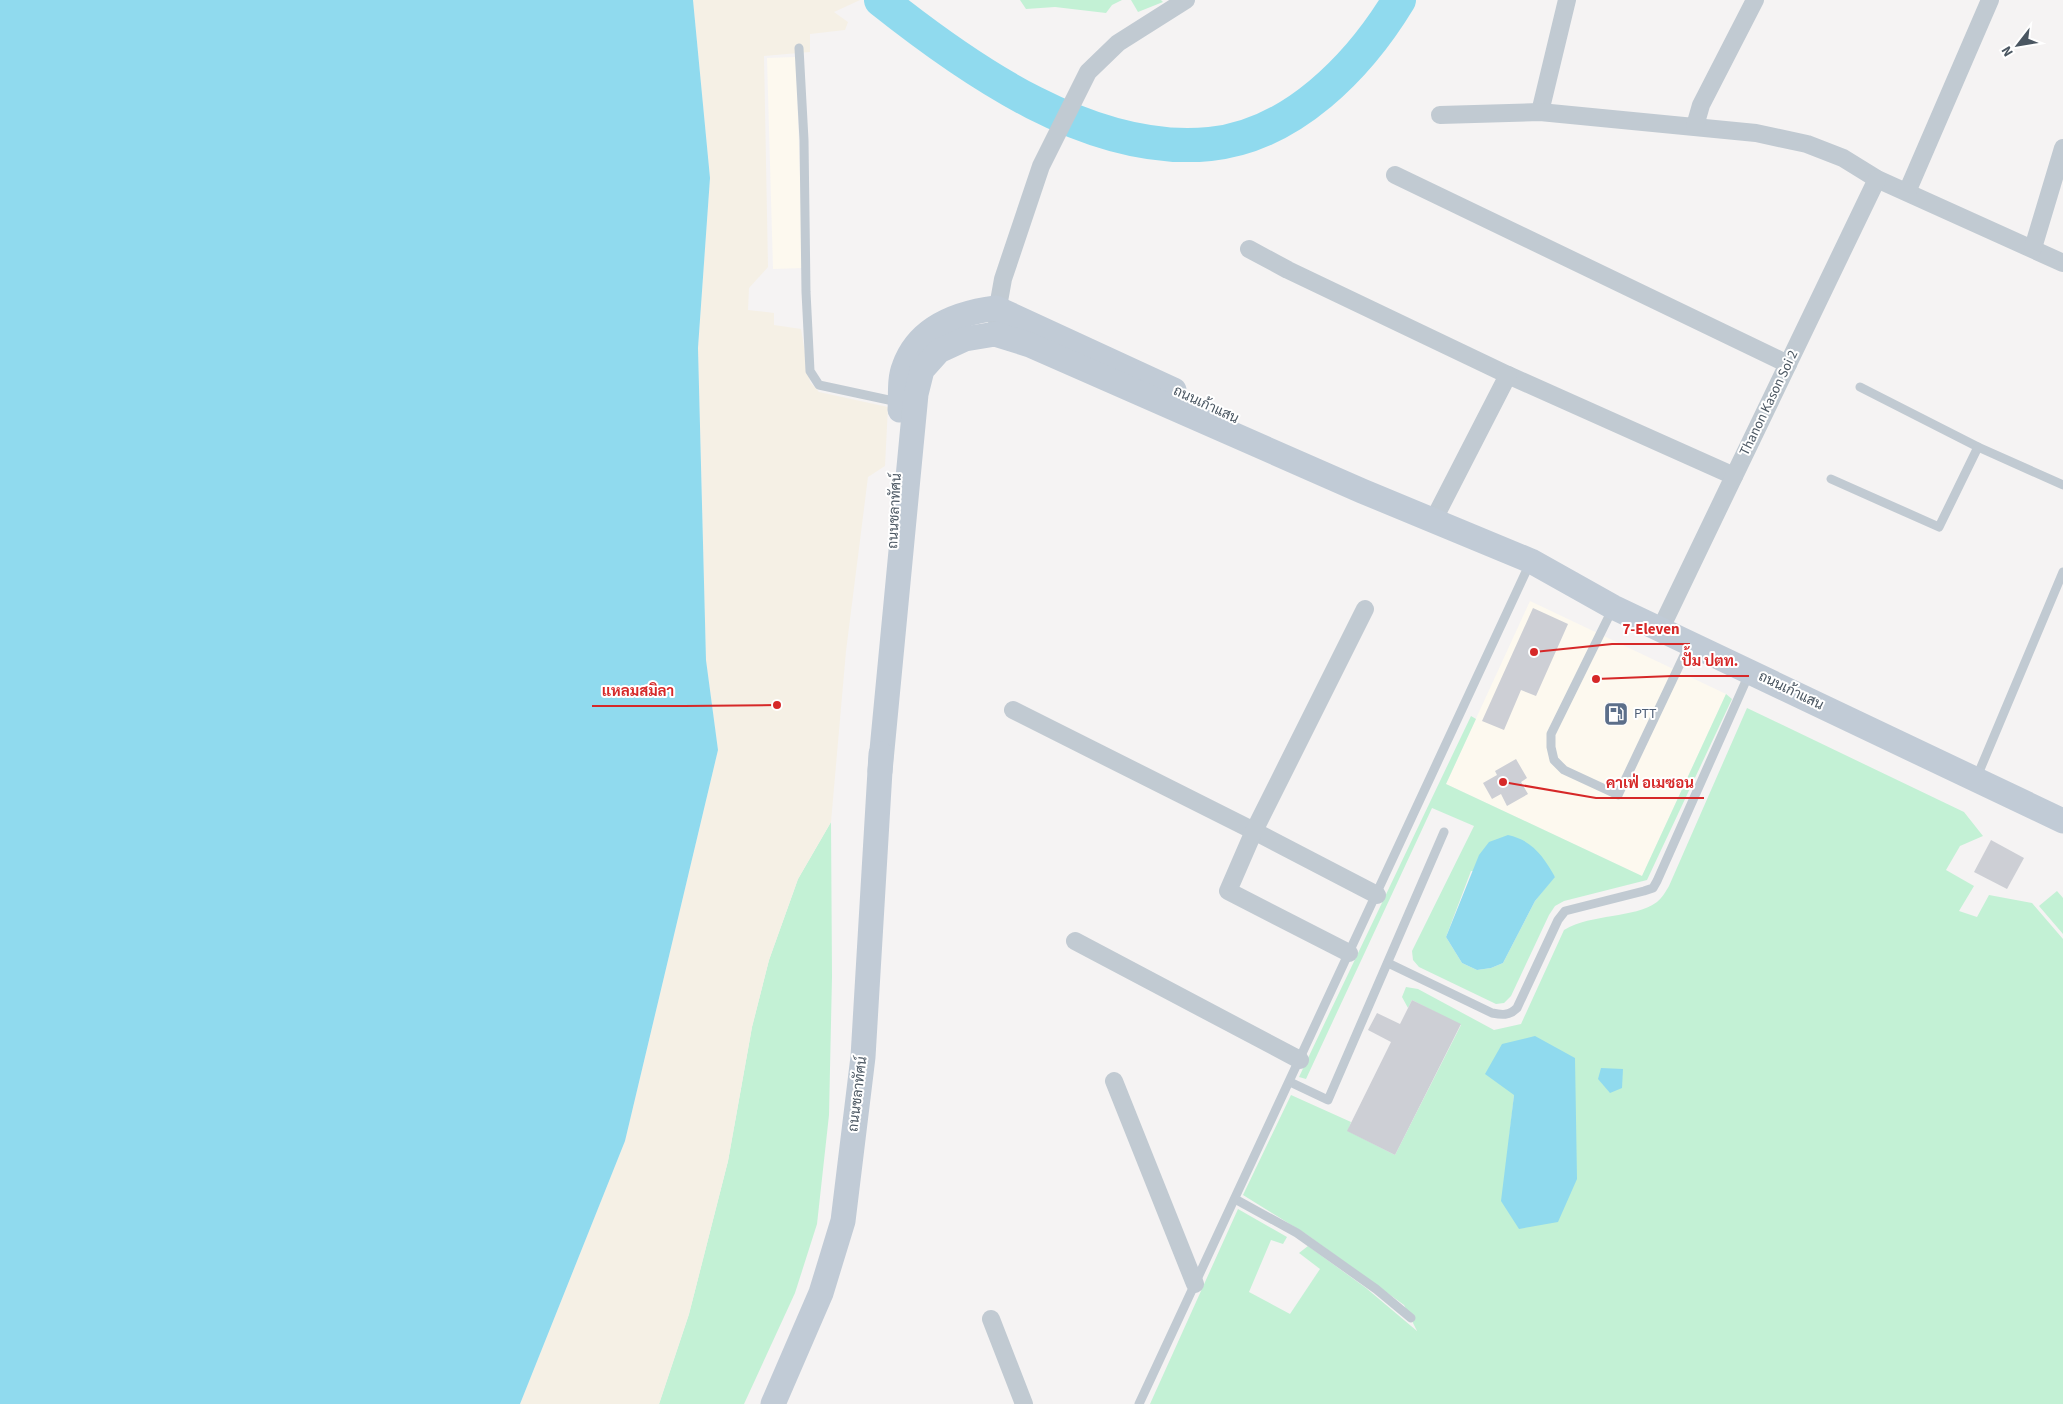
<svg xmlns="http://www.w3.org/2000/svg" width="2063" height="1404" viewBox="0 0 2063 1404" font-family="'Source Sans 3',Sarabun,sans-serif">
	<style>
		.commercial { fill: #fdf9ef }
		.green { fill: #c3f1d5; fill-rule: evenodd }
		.sand { fill: #f5f0e5 }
		.water { fill: #90daee }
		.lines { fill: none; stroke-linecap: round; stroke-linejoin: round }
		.river { stroke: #90daee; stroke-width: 34 }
		.building { fill: #cdcfd5 }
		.lane { stroke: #c1cad2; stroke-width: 9 }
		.street { stroke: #c1cad2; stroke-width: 18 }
		.secondary { stroke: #c1cbd6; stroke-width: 25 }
		.labels { text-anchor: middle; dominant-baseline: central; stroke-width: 4; stroke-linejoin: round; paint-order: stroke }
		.street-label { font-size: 14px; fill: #4a5661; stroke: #fff }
		.service-label { font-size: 14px; fill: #4e5e75; stroke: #fff; text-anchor: start }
		.leader { fill: none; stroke: #d62828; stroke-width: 2 }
		.callout-dot { fill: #d62828; stroke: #fff; stroke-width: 2 }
		.callout-label { font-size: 15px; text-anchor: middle; font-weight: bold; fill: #d62828; stroke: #fff; stroke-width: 4; stroke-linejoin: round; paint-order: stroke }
	</style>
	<rect width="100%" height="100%" fill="#f5f3f3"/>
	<!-- commercial -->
	<g class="commercial">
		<polygon points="796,57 803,268 773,269 767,58"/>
		<polygon points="1530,601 1726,694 1642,876 1446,784"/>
	</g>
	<!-- green -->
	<g class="green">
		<polygon points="1020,0 1122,0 1112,5 1106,13 1055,7 1026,9"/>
		<polygon points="1131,0 1161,0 1163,2 1138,12"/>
		<path d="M1726,694l6,5 -85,181 -83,21 -9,5 -6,9 -38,81 -7,7 -8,1 -77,-37 -6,-7 -1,-9 62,-125 -42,-18 -126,271 -7,-2 172,-361 5,3 -30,65 196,92zM1471,871l84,5 -20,25 -32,62 -12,5 -14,2 -15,-7 -16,-26z"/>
		<path d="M1747,708l217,104 19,24 -23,10 -14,24 28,16 -15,25 18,6 12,-22 43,8 31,36v465h-913l88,-195 49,28 -4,7 -12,-4 -22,52 41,22 30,-45 -21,-16 9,-7 58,42 51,43 -13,-26 -98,-71 -63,-39 48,-100 60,27 -3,9 47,24 66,-130 -49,-25 -4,8 -6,-11 4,-10 12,2 76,41 27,-6 43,-94c29,-17 69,-11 93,-28 5,-4 9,-11 12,-16zM1514,1095l5,134 -10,-89z"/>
		<polygon points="831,822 832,977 829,1115 817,1224 795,1293 744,1404 659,1404 689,1314 728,1161 752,1027 769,960 798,879"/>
		<polygon points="2057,891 2063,898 2063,934 2039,906"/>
	</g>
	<!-- sand -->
	<polygon class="sand" points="693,0 860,0 834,12 848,22 845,30 810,34 810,52 764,56 768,267 749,288 748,310 774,313 774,325 801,329 810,382 819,392 888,407 885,466 868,477 846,651 831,822 798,879 769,960 752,1027 728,1161 689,1314 659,1404 520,1404 625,1141 718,750 706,660 698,348 710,178"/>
	<!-- water -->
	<g class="water">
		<polygon points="0,0 693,0 710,178 698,348 706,660 718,750 625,1141 520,1404 0,1404"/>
		<path d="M1508,835c24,5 36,22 47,42l-20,24 -32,62 -12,5 -14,2 -15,-7 -16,-26 33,-82 10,-13z"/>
		<polygon points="1535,1036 1575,1058 1577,1179 1558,1222 1519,1229 1501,1201 1514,1095 1485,1074 1502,1044"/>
		<polygon points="1601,1068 1623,1069 1622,1088 1610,1093 1598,1079"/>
	</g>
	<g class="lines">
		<!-- river -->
		<path class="river" d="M881,0c88,70 210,156 329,144 82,-8 149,-78 189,-144"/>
	</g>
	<!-- building -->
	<g class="building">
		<polygon points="1533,608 1568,624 1536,696 1521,690 1504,730 1482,721"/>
		<polygon points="1516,759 1527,778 1521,782 1528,794 1507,806 1501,794 1492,799 1483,783 1497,775 1495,771"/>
		<polygon points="1991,840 2024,858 2007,889 1974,872"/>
		<polygon points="1412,1000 1461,1024 1395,1155 1347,1131 1391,1042 1368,1030 1377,1013 1400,1024"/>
	</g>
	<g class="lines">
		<!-- lane -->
		<g class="lane">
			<polyline points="799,48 804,140 806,292 810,371 819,385 898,402"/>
			<polyline points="1860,387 1978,447 2063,485"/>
			<polyline points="1831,479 1939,527 1978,447"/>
			<polyline points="1613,608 1551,734 1551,747 1554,760 1564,770 1618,795 1689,645"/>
			<polyline points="1976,779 2063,572"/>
			<path d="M1388,963l104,50c10,2 17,3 25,-5l41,-88 7,-9 79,-20 9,-3 4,-7 92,-207"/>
			<polyline points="1290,1082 1328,1100 1444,832"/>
			<polyline points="1235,1199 1297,1233 1376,1289 1411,1318"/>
			<polyline points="1139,1404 1530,563"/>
		</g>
		<!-- street -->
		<g class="street">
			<polyline points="1540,112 1567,0"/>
			<polyline points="1440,115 1540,112 1756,133 1807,144 1843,158 1877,179 2063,263"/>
			<polyline points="1695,126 1701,105 1755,0"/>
			<polyline points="1395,175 1788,364"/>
			<polyline points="1907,192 1990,0"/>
			<polyline points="2033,248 2063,148"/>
			<polyline points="1249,249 1288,270 1508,375 1734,476"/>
			<polyline points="996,318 1003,279 1041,166 1088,72 1118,43 1186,0"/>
			<polyline points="1433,521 1508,375"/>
			<polyline points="1661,628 1877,179"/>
			<polyline points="1013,710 1254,831 1377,895"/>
			<polyline points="1075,941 1300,1060"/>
			<polyline points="1349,953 1228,891 1254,831 1365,609"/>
			<polyline points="1114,1081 1195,1284"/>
			<polyline points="991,1319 1024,1404"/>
		</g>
		<!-- secondary -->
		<g class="secondary">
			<path d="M900,410c1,-13 -1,-31 4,-43 14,-40 53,-54 92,-59l178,82"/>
			<polyline points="880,771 916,394 922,370 939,351 965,339 995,334 1030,345 1362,491 1531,561 1613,607 2063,821"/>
			<polyline points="773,1404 821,1293 843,1221 863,1057 881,754"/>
		</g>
	</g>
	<!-- icons -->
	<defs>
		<symbol id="fuel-square" viewBox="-11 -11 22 22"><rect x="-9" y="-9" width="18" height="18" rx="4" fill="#5c6f8a" stroke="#fff"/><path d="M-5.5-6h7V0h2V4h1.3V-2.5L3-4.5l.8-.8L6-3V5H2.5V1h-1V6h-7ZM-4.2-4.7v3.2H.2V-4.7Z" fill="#fff"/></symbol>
	</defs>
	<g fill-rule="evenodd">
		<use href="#fuel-square" x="1602" y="700" width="28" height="28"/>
	</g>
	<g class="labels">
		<!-- street labels -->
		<g class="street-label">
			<text transform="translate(1769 403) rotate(-64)">Thanon Kason Soi 2</text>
			<text transform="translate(1206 405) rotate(25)">ถนนเก้าแสน</text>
			<text transform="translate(895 511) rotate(-87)">ถนนชลาทัศน์</text>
			<text transform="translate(1791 691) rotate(26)">ถนนเก้าแสน</text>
			<text transform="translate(858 1094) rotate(-83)">ถนนชลาทัศน์</text>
		</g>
		<!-- service labels -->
		<g class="service-label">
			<text x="1634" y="714">PTT</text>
		</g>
	</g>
	<!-- callouts -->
	<path class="leader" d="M1534 652L1612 644H1690M1596 679L1672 676H1749M777 705L684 706H592M1503 782L1596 798H1704"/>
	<g class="callout-dot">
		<circle cx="1534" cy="652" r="5"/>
		<circle cx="1596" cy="679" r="5"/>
		<circle cx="777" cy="705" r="5"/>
		<circle cx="1503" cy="782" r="5"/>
	</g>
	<g class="callout-label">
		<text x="1651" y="634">7-Eleven</text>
		<text x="1710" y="666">ปั้ม ปตท.</text>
		<text x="638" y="696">แหลมสมิลา</text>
		<text x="1650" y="788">คาเฟ่ อเมซอน</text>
	</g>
	<!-- north arrow -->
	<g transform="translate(2018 45) rotate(239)" stroke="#ffffff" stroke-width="4" paint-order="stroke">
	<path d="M0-4L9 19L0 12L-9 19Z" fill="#4a5661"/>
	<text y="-8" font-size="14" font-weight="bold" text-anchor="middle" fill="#4a5661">N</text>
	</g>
</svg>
